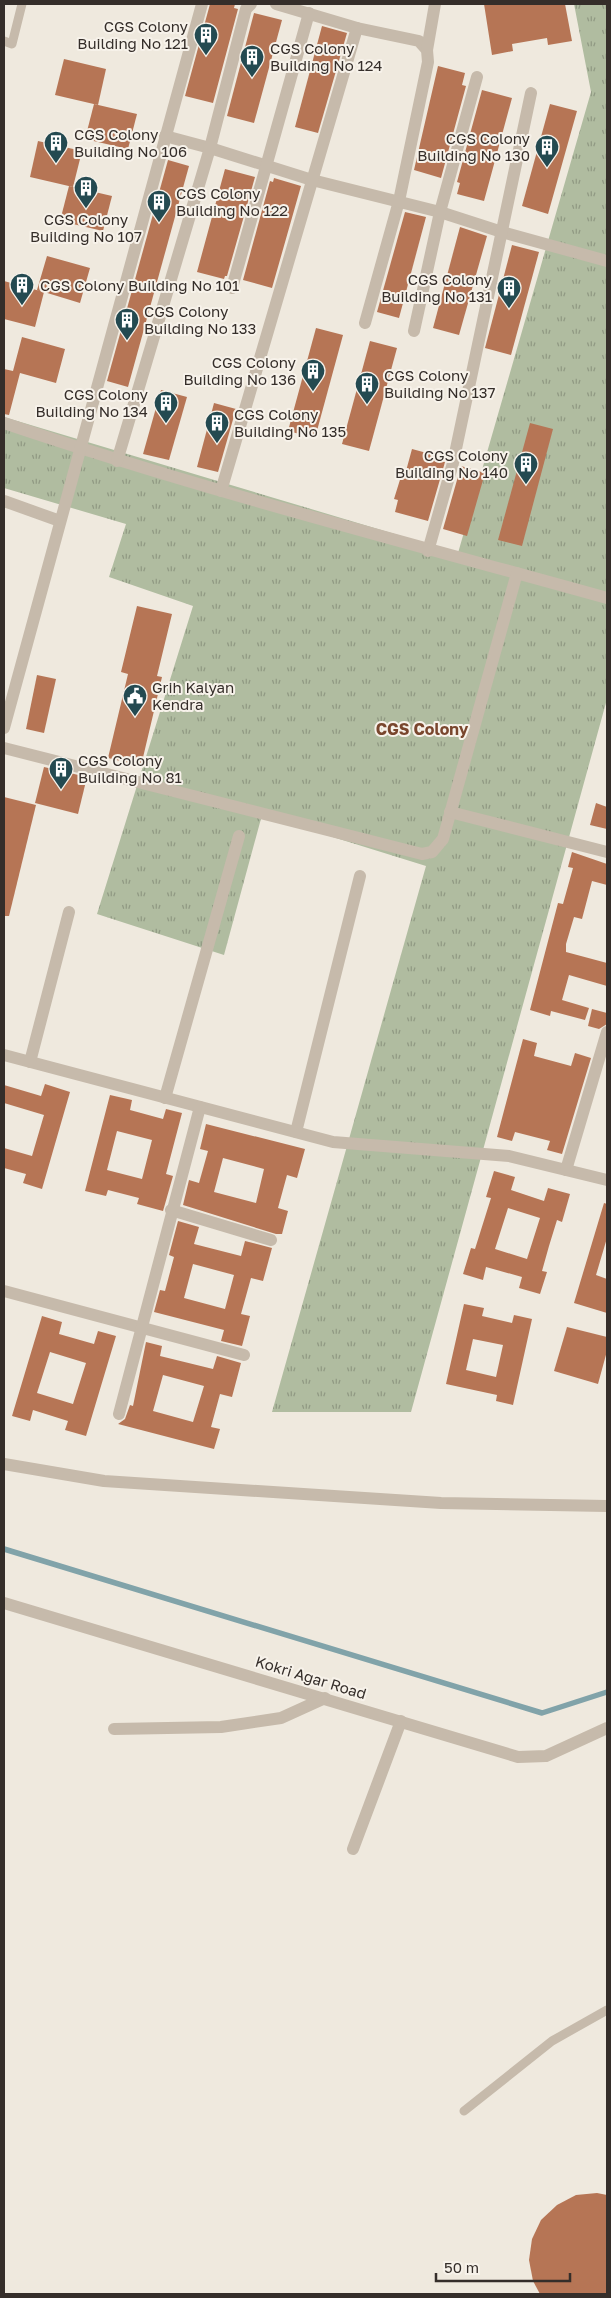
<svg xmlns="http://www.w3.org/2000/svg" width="611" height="2298" viewBox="0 0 611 2298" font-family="'Golos Text',sans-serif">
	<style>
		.park { fill: url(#park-tufts) }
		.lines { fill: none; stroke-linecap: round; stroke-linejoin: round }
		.stream { stroke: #81a3a9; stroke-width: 5.5 }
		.building { fill: #b67555; fill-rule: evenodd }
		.lane { stroke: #c6baab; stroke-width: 9 }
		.street { stroke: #c6baab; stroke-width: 12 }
		.labels { text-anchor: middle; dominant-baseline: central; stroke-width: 4; stroke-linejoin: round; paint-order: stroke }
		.poi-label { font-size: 15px; fill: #352e2a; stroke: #f7f2ea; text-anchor: start }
		.street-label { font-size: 15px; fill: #352e2a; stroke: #f7f2ea }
		.neighbourhood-label { font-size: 16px; font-weight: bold; fill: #79462d; stroke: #f7f2ea }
	</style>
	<defs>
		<pattern id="park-tufts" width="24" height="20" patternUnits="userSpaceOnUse" patternTransform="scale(1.25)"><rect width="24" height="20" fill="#b0bca0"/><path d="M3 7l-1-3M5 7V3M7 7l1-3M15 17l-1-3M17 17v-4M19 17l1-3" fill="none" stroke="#909983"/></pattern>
	</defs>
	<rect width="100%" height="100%" fill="#efe9de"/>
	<!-- park -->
	<polygon class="park" points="574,4 607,4 607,699 411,1412 272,1412 426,866 262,815 224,955 97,914 193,606 109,577 126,524 4,488 4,417 458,553 591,92"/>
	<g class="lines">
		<!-- stream -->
		<polyline class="stream" points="4,1549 542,1713 607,1692"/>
	</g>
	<!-- building -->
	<g class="building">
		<polygon points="210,4 235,4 234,8 238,9 213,103 185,96"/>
		<polygon points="484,4 565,4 572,41 548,45 547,38 512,44 513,51 492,55"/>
		<polygon points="254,13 282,20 254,123 227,116"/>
		<polygon points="322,26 347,33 318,133 295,127"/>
		<polygon points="64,59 106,69 98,105 55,95"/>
		<polygon points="438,66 465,73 462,85 466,86 441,178 414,170"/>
		<polygon points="482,90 512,98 484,201 457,194 460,183 457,182"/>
		<polygon points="94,104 137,114 128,149 85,139"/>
		<polygon points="550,104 577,111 548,214 522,206"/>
		<polygon points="38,141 82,151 73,187 30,177"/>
		<polygon points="168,160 189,166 128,387 107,381"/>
		<polygon points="225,169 255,177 227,276 225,276 224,279 197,272"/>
		<polygon points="274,178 301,186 272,288 243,280 270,181 273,182"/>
		<polygon points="69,186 112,196 103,231 60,221"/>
		<polygon points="405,212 426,217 399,318 377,312"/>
		<polygon points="460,227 487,236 459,335 433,328"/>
		<polygon points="512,245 539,252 511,355 485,348"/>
		<polygon points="47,256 90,268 80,303 44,292 35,327 4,319 4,281 40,291 37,290"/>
		<polygon points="316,328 343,335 315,438 288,431"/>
		<polygon points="22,337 65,349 56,383 20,373 9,415 4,414 4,369 13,371"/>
		<polygon points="370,341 397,348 369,451 342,444"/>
		<polygon points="161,390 187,397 169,460 143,454"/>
		<polygon points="214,403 236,409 218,472 197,467"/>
		<polygon points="530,423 553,429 522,546 498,540"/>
		<polygon points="412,449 438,456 437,460 445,462 428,521 395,512 398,500 394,499 403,470 406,471"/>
		<polygon points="461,466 485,473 467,536 443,529"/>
		<polygon points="137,606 172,614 157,676 162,677 141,766 108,758 128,674 121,672"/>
		<polygon points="37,675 56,679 44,733 26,729"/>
		<polygon points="44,767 87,777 78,814 35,803"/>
		<polygon points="4,797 36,805 9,916 4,916"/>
		<polygon points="596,803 607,807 607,829 590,825"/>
		<polygon points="572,852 607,864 607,885 592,881 582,919 574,917 566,944 566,952 607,963 607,986 569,975 562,1000 589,1008 585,1020 551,1011 550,1016 530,1010 558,903 563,904 573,868 568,867"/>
		<polygon points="592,1009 607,1013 607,1024 599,1029 588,1026"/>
		<polygon points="523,1039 537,1043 534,1056 571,1066 575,1053 591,1058 562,1154 547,1150 550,1141 515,1132 512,1141 497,1137"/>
		<polygon points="45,1084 70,1092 42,1189 23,1183 26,1174 4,1168 4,1148 32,1156 44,1115 4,1103 4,1085 41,1096"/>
		<path d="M110,1095l22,5 -2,10 33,9 3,-10 16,4 -16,61 7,2 -10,35 -26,-7 2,-6 -31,-8 -2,6 -21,-5zM117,1131l35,9 -10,39 -35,-9z"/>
		<path d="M206,1124l99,25 -8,29 -10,-3 -9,33 10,3 -6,23h-6l-93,-29 6,-25 10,3 9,-32 -8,-2zM223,1158l41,11 -8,34 -42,-11z"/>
		<path d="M494,1171l21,6 -4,13 33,11 4,-13 22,6 -8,28 -5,-2 -8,26 -7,25 5,1 -7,22 -21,-6 3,-11 -36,-10 -3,13 -20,-6 8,-26 4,1 16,-51 -5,-1zM508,1208l32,10 -13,41 -32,-10z"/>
		<polygon points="604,1203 607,1204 607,1238 596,1275 607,1279 607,1313 574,1303"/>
		<path d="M178,1221l21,6 -5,17 47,12 4,-15 27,7 -9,33 -12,-3 -10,36 9,2 -8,30 -21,-5 3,-11 -70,-18 6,-22 5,1 9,-34 -5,-2zM193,1264l41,11 -9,34 -41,-11z"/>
		<path d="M464,1304l20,4 -2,8 30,7 2,-8 18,4 -19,86 -17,-4 1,-6 -51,-11zM473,1339l30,6 -7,32 -30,-7z"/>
		<path d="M42,1316l20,6 -3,12 35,10 4,-13 18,5 -30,100 -21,-6 3,-9 -35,-11 -3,11 -18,-5zM50,1352l36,11 -13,41 -36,-11z"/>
		<polygon points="567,1327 607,1337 607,1351 598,1384 554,1371"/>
		<path d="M146,1342l16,4 -2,10 53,13 4,-13 24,7 -9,34 -12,-3 -9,33 9,2 -6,20 -96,-25 7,-5 5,-14 3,1zM163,1375l41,11 -11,36 -40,-11z"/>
		<polygon points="597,2193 607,2195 607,2294 540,2294 533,2281 529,2260 532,2239 541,2220 557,2205 576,2195"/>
	</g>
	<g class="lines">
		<!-- lane -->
		<g class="lane">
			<polyline points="4,41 12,44 22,4"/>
			<polyline points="464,2111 552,2041 607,2010"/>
		</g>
		<!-- street -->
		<g class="street">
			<polyline points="276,4 357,28 419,41 427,50 428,62 399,201 365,323"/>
			<polyline points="427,50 435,4"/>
			<polyline points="165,136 210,148 312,180 440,212 502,232 607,261"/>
			<polyline points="232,288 309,13"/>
			<polyline points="414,331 440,212 477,77"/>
			<path d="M4,423c199,67 401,119 603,175"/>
			<polyline points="117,461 210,148 246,9 251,4"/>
			<polyline points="221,491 357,28"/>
			<polyline points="4,501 60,521"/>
			<polyline points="428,551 453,463 531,93"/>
			<polyline points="4,728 202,4"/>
			<polyline points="4,748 422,854 432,852 443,839 517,573"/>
			<polyline points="450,812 607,852"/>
			<polyline points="4,1055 333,1142 509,1156 607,1180"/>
			<polyline points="30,1062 69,912"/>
			<polyline points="165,1098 239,836"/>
			<polyline points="296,1132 360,876"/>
			<polyline points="566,1170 607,1032"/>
			<polyline points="171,1210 271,1240"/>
			<polyline points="4,1291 244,1355"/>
			<polyline points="119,1414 200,1107"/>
			<polyline points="4,1464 104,1481 441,1503 607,1506"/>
			<polyline points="4,1603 518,1757 546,1756 607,1728"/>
			<polyline points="114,1729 221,1727 281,1718 325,1698"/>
			<polyline points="353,1849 401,1721"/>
		</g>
	</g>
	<!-- icons -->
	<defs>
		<symbol id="building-pin" viewBox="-11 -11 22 30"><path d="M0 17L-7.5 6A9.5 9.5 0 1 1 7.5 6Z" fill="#244a51" stroke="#f7f2ea"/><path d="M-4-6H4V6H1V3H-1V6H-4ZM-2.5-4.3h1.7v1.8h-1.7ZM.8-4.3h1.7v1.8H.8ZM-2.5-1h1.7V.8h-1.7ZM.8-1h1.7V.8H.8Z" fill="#fff"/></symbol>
		<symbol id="civic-pin" viewBox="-11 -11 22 30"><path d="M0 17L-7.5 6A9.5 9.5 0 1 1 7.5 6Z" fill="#244a51" stroke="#f7f2ea"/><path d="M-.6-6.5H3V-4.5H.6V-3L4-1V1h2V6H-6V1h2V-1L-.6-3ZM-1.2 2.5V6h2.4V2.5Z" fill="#fff"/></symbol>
	</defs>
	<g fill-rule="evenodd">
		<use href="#building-pin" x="192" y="21" width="28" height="38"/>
		<use href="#building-pin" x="238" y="43" width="28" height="38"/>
		<use href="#building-pin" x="42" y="129" width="28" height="38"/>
		<use href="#building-pin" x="533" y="133" width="28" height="38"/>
		<use href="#building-pin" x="72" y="174" width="28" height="38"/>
		<use href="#building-pin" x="145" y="188" width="28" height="38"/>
		<use href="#building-pin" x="8" y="271" width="28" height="38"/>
		<use href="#building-pin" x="495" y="274" width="28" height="38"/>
		<use href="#building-pin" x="113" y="306" width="28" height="38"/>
		<use href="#building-pin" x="299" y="357" width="28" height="38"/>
		<use href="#building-pin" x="353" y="370" width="28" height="38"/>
		<use href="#building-pin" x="152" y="389" width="28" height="38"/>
		<use href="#building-pin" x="203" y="409" width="28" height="38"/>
		<use href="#building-pin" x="512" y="450" width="28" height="38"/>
		<use href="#civic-pin" x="121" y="682" width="28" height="38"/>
		<use href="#building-pin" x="47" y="755" width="28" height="38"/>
	</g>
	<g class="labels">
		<!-- poi labels -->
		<g class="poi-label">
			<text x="188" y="26" text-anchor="end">CGS Colony<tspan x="188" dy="17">Building No 121</tspan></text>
			<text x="270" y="48">CGS Colony<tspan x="270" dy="17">Building No 124</tspan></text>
			<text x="74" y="134">CGS Colony<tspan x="74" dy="17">Building No 106</tspan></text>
			<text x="530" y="138" text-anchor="end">CGS Colony<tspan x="530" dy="17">Building No 130</tspan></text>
			<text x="176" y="193">CGS Colony<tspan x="176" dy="17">Building No 122</tspan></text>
			<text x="86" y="219" text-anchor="middle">CGS Colony<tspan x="86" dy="17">Building No 107</tspan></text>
			<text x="492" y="279" text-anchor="end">CGS Colony<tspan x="492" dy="17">Building No 131</tspan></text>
			<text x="40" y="285">CGS Colony Building No 101</text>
			<text x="144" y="311">CGS Colony<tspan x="144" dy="17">Building No 133</tspan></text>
			<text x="296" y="362" text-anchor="end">CGS Colony<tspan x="296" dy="17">Building No 136</tspan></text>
			<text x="384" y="375">CGS Colony<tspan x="384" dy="17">Building No 137</tspan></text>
			<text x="148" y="394" text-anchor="end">CGS Colony<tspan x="148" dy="17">Building No 134</tspan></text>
			<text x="234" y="414">CGS Colony<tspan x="234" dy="17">Building No 135</tspan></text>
			<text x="508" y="455" text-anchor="end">CGS Colony<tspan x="508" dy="17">Building No 140</tspan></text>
			<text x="152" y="687">Grih Kalyan<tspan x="152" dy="17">Kendra</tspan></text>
			<text x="78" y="760">CGS Colony<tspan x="78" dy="17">Building No 81</tspan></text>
		</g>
		<!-- street labels -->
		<g class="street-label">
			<text transform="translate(311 1677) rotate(17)">Kokri Agar Road</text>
		</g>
		<!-- neighbourhood labels -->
		<g class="neighbourhood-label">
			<text x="422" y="729">CGS Colony</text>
		</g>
	</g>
	<!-- border -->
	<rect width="611" height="2298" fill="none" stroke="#352e2a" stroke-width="10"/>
	<!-- scale -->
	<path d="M436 2273v8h134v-8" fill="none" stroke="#352e2a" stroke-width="2.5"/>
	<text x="444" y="2273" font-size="15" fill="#352e2a" stroke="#f7f2ea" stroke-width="4" paint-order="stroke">50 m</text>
</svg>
